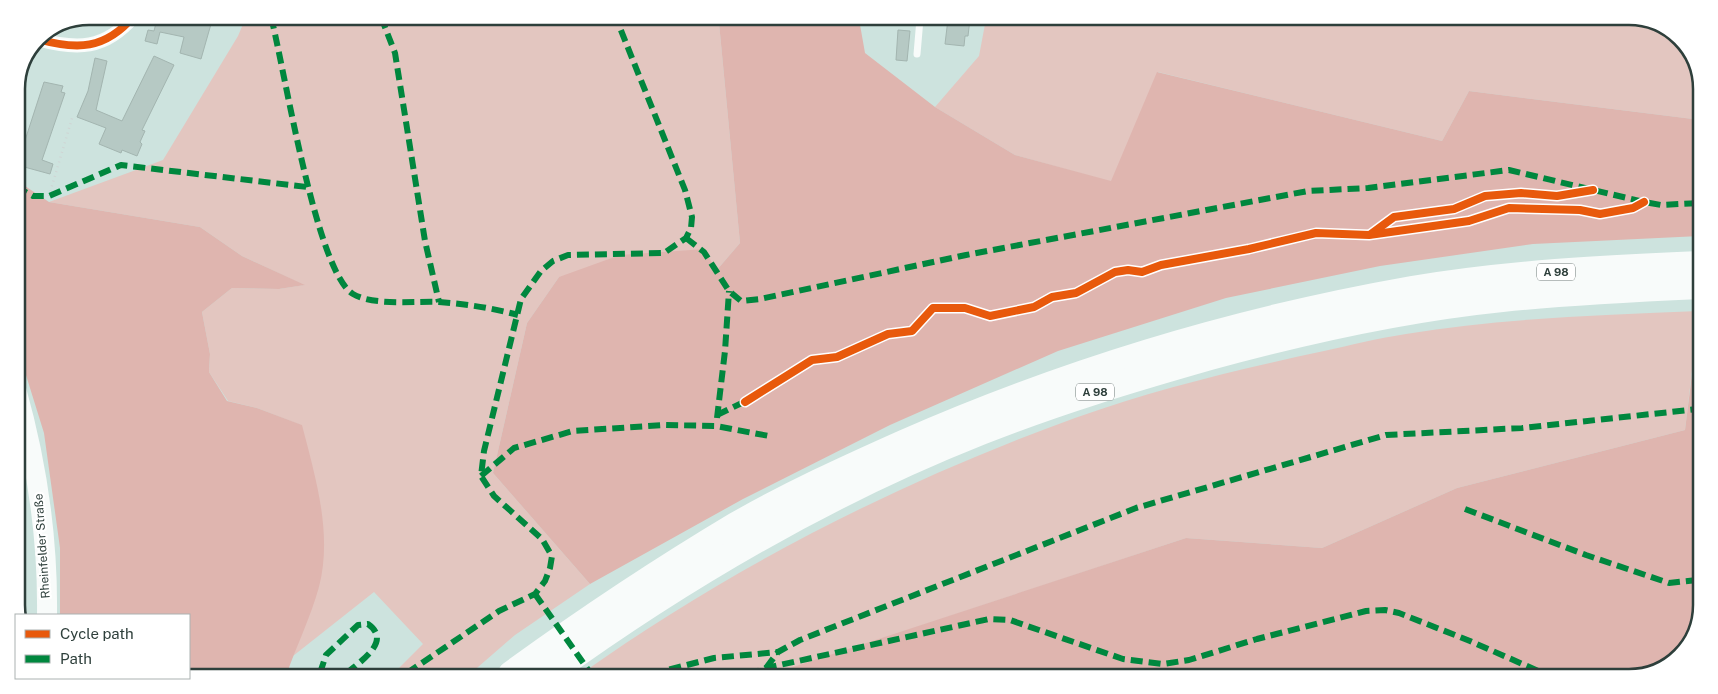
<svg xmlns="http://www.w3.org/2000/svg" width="1718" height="694" viewBox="0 0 1718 694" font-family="'Public Sans',sans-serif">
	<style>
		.green { fill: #e3c6c0 }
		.forest { fill: #dfb5af }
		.building { fill: #b6c9c4; stroke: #a3b5b0 }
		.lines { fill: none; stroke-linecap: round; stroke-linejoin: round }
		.path { stroke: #cfd5d4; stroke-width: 2.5; stroke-dasharray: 1 4; stroke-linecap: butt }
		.lane { stroke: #f8fbfa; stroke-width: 7 }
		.street { stroke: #f8fbfa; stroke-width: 14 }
		.secondary { stroke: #f8fbfa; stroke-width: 20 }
		.highway { stroke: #f8fbfa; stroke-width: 26 }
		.quiet { stroke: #00873e; stroke-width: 6; stroke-dasharray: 12 6; stroke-linecap: butt }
		.cycleway-casing { stroke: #fff; stroke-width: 11 }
		.cycleway { stroke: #e8590c; stroke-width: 8 }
		.labels { text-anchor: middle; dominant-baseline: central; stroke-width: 4.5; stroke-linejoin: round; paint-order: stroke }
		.shield { fill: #fff; stroke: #6d7976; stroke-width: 1 }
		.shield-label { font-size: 11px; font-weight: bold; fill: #2e3f3b }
		.street-label { font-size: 12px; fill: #2e3f3b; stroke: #fff }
		.rim { fill: none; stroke: #2e3f3b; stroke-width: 2.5 }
	</style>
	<rect width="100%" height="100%" fill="#cde3de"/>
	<!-- green -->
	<g class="green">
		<polygon points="246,17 721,18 719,23 740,243 716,271 559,277 527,323 493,473 590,584 515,635 470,674 394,673 423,644 374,592 293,656 319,586 301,425 257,408 228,401 209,372 210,354 202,312 232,288 279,289 304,285 242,256 200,227 49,202 163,160 238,36"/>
		<polygon points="986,19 1656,22 1689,49 1702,85 1701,120 1469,91 1442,141 1158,72 1112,182 1015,155 935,107 979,56"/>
		<path d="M1699,311l-14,119 -228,58 -135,60 -136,-10 -414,137 -191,-1c150,-107 320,-193 494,-256 81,-29 165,-49 249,-67 27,-6 55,-13 82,-17 97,-16 196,-19 293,-23z"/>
	</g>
	<!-- forest -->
	<g class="forest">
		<polygon points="721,18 859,19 865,53 935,107 1015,155 1111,181 1157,72 1442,141 1469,91 1701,120 1700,236 1533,244 1380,266 1226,298 1058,351 890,425 743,499 590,584 493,473 527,323 559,277 620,255 705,249 716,271 740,243 719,23"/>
		<path d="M16,180l33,22 151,25 42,29 63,29 -26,4 -47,-1 -30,24 8,42 -1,18 18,29 30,7 45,17c13,51 31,108 17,162 -8,29 -22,58 -32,86h-98v-58h-129v-67l-16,-115 -28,-90z"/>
		<polygon points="1699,318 1696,632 1669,665 1629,678 780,675 778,672 1186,538 1322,548 1457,488 1685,430"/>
		<polygon points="16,464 25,522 26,615 19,615 16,610"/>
	</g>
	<!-- building -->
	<g class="building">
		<polygon points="163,17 213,17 201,59 180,53 184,37 160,32 157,44 145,41 148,30 154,31 157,19 162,21"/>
		<polygon points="948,19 970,19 968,36 965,36 964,46 945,44"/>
		<polygon points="898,30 910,31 907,61 896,60"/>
		<polygon points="154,56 174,65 142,130 145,131 140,142 142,144 137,156 122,150 121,153 99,144 106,128 77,117 88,91 95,58 107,61 96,110 122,121"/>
		<polygon points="44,82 63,86 61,92 65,93 42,160 53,164 50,174 17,165"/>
	</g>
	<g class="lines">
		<!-- path -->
		<polyline class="path" points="49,196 73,115"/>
		<!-- lane -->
		<polyline class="lane" points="917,54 920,19"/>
		<!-- street -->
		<path class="street" d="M37,39c40,11 68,11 97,-23"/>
		<!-- secondary -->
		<path class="secondary" d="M16,389c21,74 32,150 31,226"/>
		<!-- highway -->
		<g class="highway">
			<path d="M511,674c73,-53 148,-103 225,-149 54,-31 111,-57 167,-82 164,-72 333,-123 509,-154 95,-16 192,-21 288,-25"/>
			<path d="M549,674c134,-97 278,-181 432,-242 75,-30 152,-53 229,-75 95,-26 194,-48 292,-58 66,-7 132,-10 198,-13"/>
		</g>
		<!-- quiet -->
		<g class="quiet">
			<path d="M271,17c13,49 45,255 82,277 20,12 63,7 86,8 27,2 53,6 79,13"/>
			<polyline points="381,17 395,53 425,241 439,302"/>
			<polyline points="16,187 33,196 49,196 121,165 307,187"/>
			<polyline points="686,238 704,252 729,291 741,301 760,299 966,255 1308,191 1368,188 1509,170 1644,202 1661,205 1700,203"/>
			<polyline points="717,415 748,400"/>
			<polyline points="717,418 725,351 729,291"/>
			<polyline points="481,476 514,448 573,431 665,425 716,426 769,436"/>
			<polyline points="1465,509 1586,555 1669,583 1697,580"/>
			<polyline points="535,594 591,674"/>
			<polyline points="766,668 778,652 800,640 1136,508 1386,435 1522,428 1698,409"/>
			<path d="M320,673l6,-18 32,-30 10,-1c24,17 -6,36 -21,49"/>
			<polyline points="407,673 499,611 535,594 545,581 550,568 552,556 542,539 494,496 481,476 484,451 521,299 541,271 553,261 568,255 664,253 686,238 691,228 692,217 685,190 616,18"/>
			<polyline points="652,674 714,658 778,652"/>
			<polyline points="748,675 766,668 989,619 1010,620 1123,659 1163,664 1189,660 1257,639 1366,611 1385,610 1399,613 1470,641 1552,677"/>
		</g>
		<defs>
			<g id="cycleway">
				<path d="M37,39c40,11 68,11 97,-23"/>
				<polyline points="1371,234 1394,217 1454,209 1485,196 1521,193 1557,196 1593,190"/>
				<polyline points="745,402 812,360 837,357 888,334 912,331 933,308 965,308 990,316 1034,307 1052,297 1076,293 1115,272 1128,270 1142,272 1161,265 1249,249 1316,233 1369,235 1469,221 1509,208 1580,210 1600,214 1633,208 1644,202"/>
			</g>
		</defs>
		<!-- cycleway casing -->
		<use href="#cycleway" class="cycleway-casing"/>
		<!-- cycleway -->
		<use href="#cycleway" class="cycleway"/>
	</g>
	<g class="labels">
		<!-- shield labels -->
		<g class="shield">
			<rect x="1537" y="263.5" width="38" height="17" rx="4"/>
			<rect x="1076" y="383.5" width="38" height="17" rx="4"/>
		</g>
		<g class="shield-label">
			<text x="1556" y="272">A 98</text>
			<text x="1095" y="392">A 98</text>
		</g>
		<!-- street labels -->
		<g class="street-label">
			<text transform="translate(42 546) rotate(-94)">Rheinfelder Straße</text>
		</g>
	</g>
	<!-- crop -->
	<path d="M0 0H1718V694H0ZM89 25H1629A64 64 0 0 1 1693 89V605A64 64 0 0 1 1629 669H89A64 64 0 0 1 25 605V89A64 64 0 0 1 89 25Z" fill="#fff" fill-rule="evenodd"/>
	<path class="rim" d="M89 25H1629A64 64 0 0 1 1693 89V605A64 64 0 0 1 1629 669H89A64 64 0 0 1 25 605V89A64 64 0 0 1 89 25Z"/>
	<!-- legend -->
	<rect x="15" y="614" width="175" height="65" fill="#ffffff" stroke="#abb2b1"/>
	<rect x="25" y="630" width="25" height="8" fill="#e8590c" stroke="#abb2b1"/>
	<text x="60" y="639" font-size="15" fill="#2e3f3b">Cycle path</text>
	<rect x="25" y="655" width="25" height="8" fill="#00873e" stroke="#abb2b1"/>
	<text x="60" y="664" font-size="15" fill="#2e3f3b">Path</text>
</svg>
